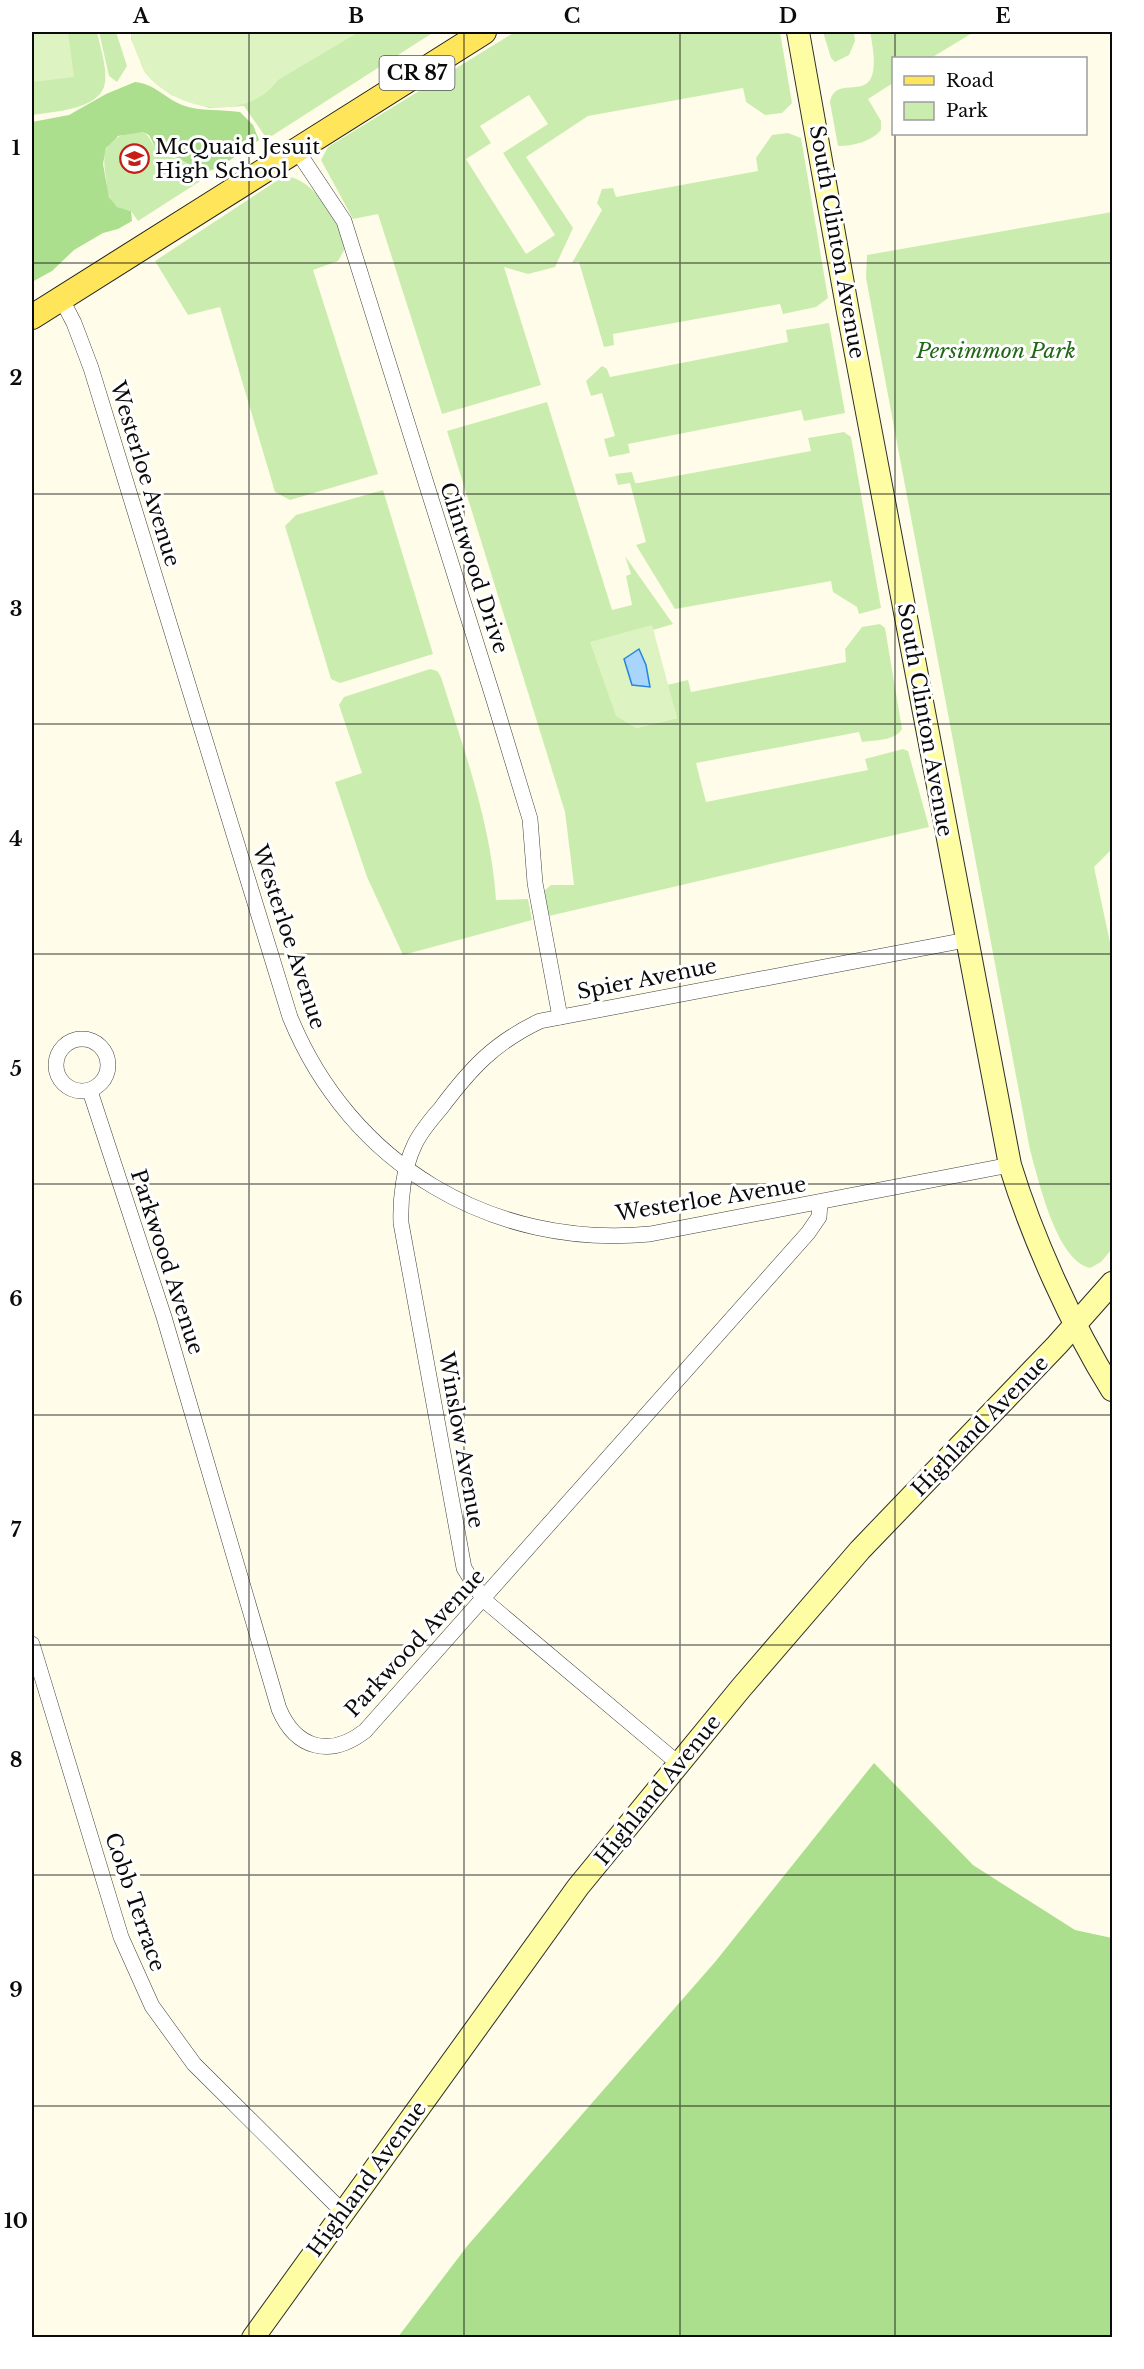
<svg xmlns="http://www.w3.org/2000/svg" width="1144" height="2369" viewBox="0 0 1144 2369" font-family="'Libre Baskerville',serif">
	<style>
		.green { fill: #caedaf; fill-rule: evenodd }
		.forest { fill: #abdf8d }
		.pitch { fill: #def3c2 }
		.water { fill: #a8d5fc; stroke: #2884da; stroke-width: 1.5 }
		.lines { fill: none; stroke-linecap: round; stroke-linejoin: round }
		.street-casing { stroke: #3e3e3e; stroke-width: 16 }
		.secondary-casing { stroke: #2d2d2d; stroke-width: 24 }
		.primary-casing { stroke: #1c1c1c; stroke-width: 26 }
		.street { stroke: #fff; stroke-width: 15 }
		.secondary { stroke: #fffda4; stroke-width: 22 }
		.primary { stroke: #ffe559; stroke-width: 24 }
		.grid { fill: none; stroke: #0b0b0b; stroke-width: 1.5; stroke-opacity: 0.55 }
		.labels { text-anchor: middle; dominant-baseline: central; stroke-width: 6; stroke-linejoin: round; paint-order: stroke }
		.shield { fill: #fff; stroke: #545454; stroke-width: 1.5 }
		.shield-label { font-size: 20px; font-weight: bold; fill: #0b0b0b }
		.poi-label { font-size: 21px; fill: #0b0b0b; stroke: #fff; text-anchor: start }
		.street-label { font-size: 21px; fill: #0b0b0b; stroke: #fff }
		.park-label { font-size: 21px; font-style: italic; fill: #206816; stroke: #fff }
		.neatline { fill: none; stroke: #0b0b0b; stroke-width: 2 }
		.grid-label { font-size: 20px; text-anchor: middle; font-weight: bold; fill: #0b0b0b }
	</style>
	<rect width="100%" height="100%" fill="#fffde9"/>
	<!-- green -->
	<g class="green">
		<path d="M32,32h65c3,15 12,40 7,55 -8,23 -53,25 -72,28z"/>
		<polygon points="99,32 116,32 127,66 117,82 109,76"/>
		<polygon points="131,32 434,32 267,139 244,106 209,108 171,95 146,74 131,39"/>
		<path d="M515,32h265l12,71 -10,10 -17,2 -19,-13 -3,-14 -155,28 -62,41 47,71 -18,39 -27,7 -24,-7 37,118 -99,29 -64,-200 -25,5 -32,-59 7,-13zM529,95l19,29 -45,29 52,82 -29,19 -60,-95 25,-16 -11,-17z"/>
		<polygon points="823,32 854,32 855,41 849,55 835,62 831,58"/>
		<path d="M870,32h104l-43,26h-37l-1,25 -25,16 13,22v9c-10,12 -28,16 -43,16l-8,-44c7,-35 58,17 40,-70z"/>
		<path d="M143,132c7,4 7,9 12,15 14,15 37,10 50,31l-67,43 -7,-10c-5,-2 -13,-2 -17,-7 -7,-7 -7,-18 -8,-27 -6,-33 4,-43 37,-45z"/>
		<polygon points="788,133 801,138 828,298 816,307 783,314 780,304 613,334 614,345 604,347 579,262 572,263 602,210 597,203 602,189 613,188 616,197 758,171 756,158 772,135"/>
		<path d="M284,176c31,2 51,43 63,69l-9,16 -25,9 65,204 -88,26 -15,-8 -55,-185 -32,8 -33,-54z"/>
		<path d="M1112,212v637l-18,18 18,85v297l-11,13 -11,6c-34,-8 -51,-87 -60,-118l-164,-872 1,-23z"/>
		<polygon points="829,323 845,413 804,421 801,410 628,444 630,453 609,457 604,439 615,436 602,393 591,396 586,381 602,366 607,369 610,377 788,342 786,330"/>
		<path d="M547,402l65,208 20,-5 -6,-29 5,-2 -6,-18 48,68 -20,6 -1,-3 -16,101 41,-10 -10,-33 21,-5 3,12 155,-30 -1,-13 17,-22 18,-3 5,4 17,101c-7,12 -27,11 -40,13l-3,-10 -163,31 10,39 162,-32 -3,-11 38,-10 5,2 21,76 -380,89 -5,-25 7,-6h23l-9,-73 -118,-381z"/>
		<polygon points="844,432 851,437 881,608 859,614 857,607 833,592 831,581 675,609 636,545 646,542 630,483 618,485 615,474 632,472 635,483 638,483 811,451 808,438"/>
		<polygon points="383,490 433,654 340,683 331,679 285,526 296,515"/>
		<path d="M430,669l7,2 4,6c23,73 50,146 55,223l32,-1 4,21 -129,35 -36,-78 -32,-95 27,-9 -23,-68 5,-8z"/>
	</g>
	<!-- forest -->
	<g class="forest">
		<path d="M135,82c20,2 30,16 47,23 20,7 38,4 58,7l13,13 6,15 -39,27 -14,5 -44,-21 -7,-4 -6,-12 -6,-3 -25,4 -12,12 -3,16 6,33 8,10 14,4 1,10 -14,8 -15,4 -29,17 -22,21 -20,11v-160l37,-7 37,-21z"/>
		<polygon points="874,1763 973,1865 1075,1930 1112,1938 1112,2337 398,2337 468,2245 715,1962"/>
	</g>
	<!-- pitch -->
	<g class="pitch">
		<polygon points="32,32 68,32 74,77 32,82"/>
		<path d="M131,32h228l-81,48c-30,42 -100,32 -131,-5 -5,-5 -7,-15 -10,-21 -3,-8 -6,-14 -6,-22z"/>
		<polygon points="652,625 677,718 636,728 616,716 590,642"/>
	</g>
	<!-- water -->
	<polygon class="water" points="639,649 646,665 650,687 632,685 624,659"/>
	<g class="lines">
		<defs>
			<g id="street">
				<polyline points="296,149 344,221 494,700 530,819 535,883 560,1017"/>
				<path d="M61,298l13,25 17,45 199,649c60,147 202,232 360,217l360,-69"/>
				<circle cx="82" cy="1065" r="26"/>
				<path d="M90,1091l74,226 115,392c17,40 51,49 86,22l443,-498 11,-16 1,-14"/>
				<polyline points="32,1644 121,1937 152,2006 194,2064 343,2212"/>
				<path d="M679,1764l-195,-164 -20,-32 -63,-345c-1,-24 3,-56 13,-77 6,-14 17,-26 27,-38 30,-40 53,-65 99,-87l426,-81"/>
			</g>
			<g id="secondary">
				<path d="M798,32l50,280 162,853c22,72 62,161 102,225"/>
				<polyline points="253,2338 578,1887 741,1688 860,1550 1057,1345 1112,1283"/>
			</g>
			<polyline id="primary" points="32,317 484,32"/>
		</defs>
		<!-- street casing -->
		<use href="#street" class="street-casing"/>
		<!-- secondary casing -->
		<use href="#secondary" class="secondary-casing"/>
		<!-- primary casing -->
		<use href="#primary" class="primary-casing"/>
		<!-- street -->
		<use href="#street" class="street"/>
		<!-- secondary -->
		<use href="#secondary" class="secondary"/>
		<!-- primary -->
		<use href="#primary" class="primary"/>
	</g>
	<!-- grid -->
	<path class="grid" d="M249,32v2306M464,32v2306M680,32v2306M895,32v26M895,134v2204M32,263h1080M32,494h1080M32,724h1080M32,954h1080M32,1184h1080M32,1415h1080M32,1645h1080M32,1875h1080M32,2106h1080"/>
	<!-- icons -->
	<defs>
		<symbol id="school-ring" viewBox="-11 -11 22 22"><circle r="9.5" fill="#fff" stroke="#c81d16" stroke-width="1.5"/><path d="M0-5L7-2L0 1L-7-2ZM-4 1L0 2.5L4 1V4Q0 6-4 4Z" fill="#c81d16"/></symbol>
	</defs>
	<g fill-rule="evenodd">
		<use href="#school-ring" x="118" y="142" width="33" height="33"/>
	</g>
	<g class="labels">
		<!-- shield labels -->
		<rect class="shield" x="379.5" y="56" width="75" height="34" rx="4.5"/>
		<g class="shield-label">
			<text x="417" y="73">CR 87</text>
		</g>
		<!-- poi labels -->
		<g class="poi-label">
			<text x="155" y="147">McQuaid Jesuit<tspan x="155" dy="24">High School</tspan></text>
		</g>
		<!-- street labels -->
		<g class="street-label">
			<text transform="translate(837 242) rotate(80)">South Clinton Avenue</text>
			<text transform="translate(145 474) rotate(73)">Westerloe Avenue</text>
			<text transform="translate(474 568) rotate(72)">Clintwood Drive</text>
			<text transform="translate(925 720) rotate(80)">South Clinton Avenue</text>
			<text transform="translate(289 937) rotate(72)">Westerloe Avenue</text>
			<text transform="translate(647 979) rotate(-11)">Spier Avenue</text>
			<text transform="translate(711 1199) rotate(-9)">Westerloe Avenue</text>
			<text transform="translate(167 1262) rotate(72)">Parkwood Avenue</text>
			<text transform="translate(980 1426) rotate(-46)">Highland Avenue</text>
			<text transform="translate(461 1440) rotate(80)">Winslow Avenue</text>
			<text transform="translate(415 1643) rotate(-47)">Parkwood Avenue</text>
			<text transform="translate(658 1790) rotate(-51)">Highland Avenue</text>
			<text transform="translate(135 1902) rotate(71)">Cobb Terrace</text>
			<text transform="translate(367 2179) rotate(-54)">Highland Avenue</text>
		</g>
		<!-- park labels -->
		<g class="park-label">
			<text x="996" y="351">Persimmon Park</text>
		</g>
	</g>
	<!-- border -->
	<rect width="1144" height="2369" fill="none" stroke="#ffffff" stroke-width="66"/>
	<!-- legend -->
	<rect x="892" y="57" width="195" height="78" fill="#ffffff" stroke="#9d9d9d" stroke-width="1.5"/>
	<rect x="904" y="76" width="30" height="9" fill="#ffe559" stroke="#9d9d9d" stroke-width="1.5"/>
	<text x="946" y="87" font-size="18" fill="#0b0b0b">Road</text>
	<rect x="904" y="102" width="30" height="18" fill="#caedaf" stroke="#9d9d9d" stroke-width="1.5"/>
	<text x="946" y="117" font-size="18" fill="#0b0b0b">Park</text>
	<rect x="33" y="33" width="1078" height="2303" class="neatline"/>
	<g class="grid-label">
		<text x="141" y="23">A</text>
		<text x="356" y="23">B</text>
		<text x="572" y="23">C</text>
		<text x="788" y="23">D</text>
		<text x="1003" y="23">E</text>
		<text x="16" y="155">1</text>
		<text x="16" y="385">2</text>
		<text x="16" y="616">3</text>
		<text x="16" y="846">4</text>
		<text x="16" y="1076">5</text>
		<text x="16" y="1306">6</text>
		<text x="16" y="1537">7</text>
		<text x="16" y="1767">8</text>
		<text x="16" y="1997">9</text>
		<text x="16" y="2228">10</text>
	</g>
</svg>
